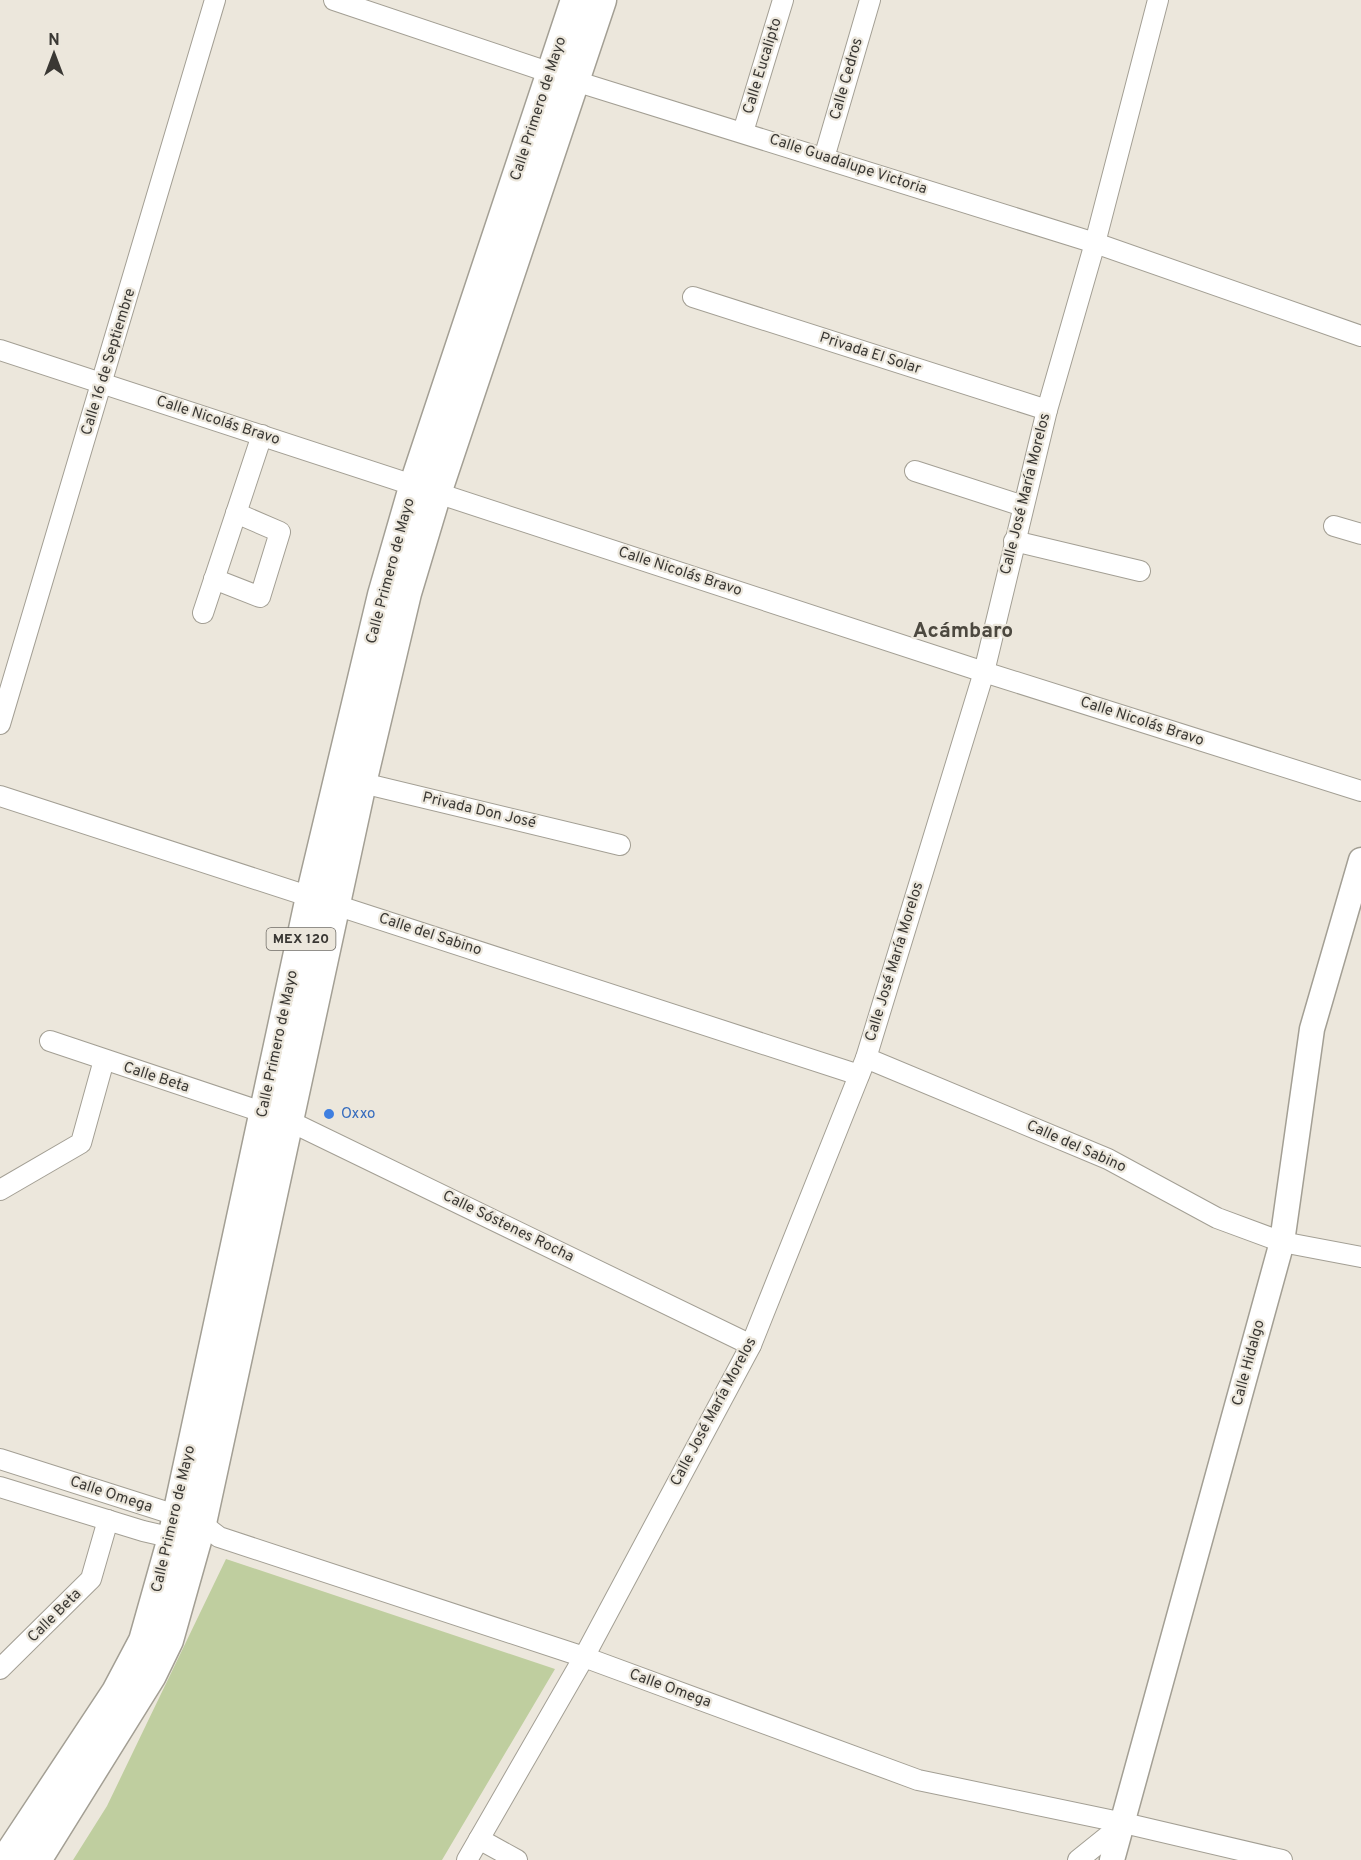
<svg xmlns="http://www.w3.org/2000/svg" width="1361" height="1860" viewBox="0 0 1361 1860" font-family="Overpass,sans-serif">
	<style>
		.green { fill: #bfce9f }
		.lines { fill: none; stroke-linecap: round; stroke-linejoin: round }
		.minor-casing { stroke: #a39f94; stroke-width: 22 }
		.tertiary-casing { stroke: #a39f94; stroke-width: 27 }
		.primary-casing { stroke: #a39f94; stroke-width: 33 }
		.minor { stroke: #fff; stroke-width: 20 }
		.tertiary { stroke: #fff; stroke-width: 24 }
		.primary { stroke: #fff; stroke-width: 30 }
		.shop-dot { fill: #3f7fe0; stroke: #ece7dc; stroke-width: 2 }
		.labels { text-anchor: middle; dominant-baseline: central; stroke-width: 4.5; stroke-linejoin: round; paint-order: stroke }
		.shield { fill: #ece7dc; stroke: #6f6c66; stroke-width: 1.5 }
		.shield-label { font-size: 14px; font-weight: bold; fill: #3a3834 }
		.street-label { font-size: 15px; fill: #3a3834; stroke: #ece7dc }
		.shop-label { font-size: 15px; fill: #366cbe; stroke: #ece7dc; text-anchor: start }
		.district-label { font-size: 21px; font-weight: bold; fill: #4c483f; stroke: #ece7dc }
	</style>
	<rect width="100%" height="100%" fill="#ece7dc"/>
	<!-- green -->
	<polygon class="green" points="226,1559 555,1669 442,1860 73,1860 107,1806"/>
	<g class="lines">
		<defs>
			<g id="minor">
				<polyline points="334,0 575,81 1095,243 1361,336"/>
				<polyline points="743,132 783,0"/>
				<polyline points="824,158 870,0"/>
				<polyline points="693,297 1047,410"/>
				<polyline points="0,350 984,672 1361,791"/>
				<polyline points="915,471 1023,506"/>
				<polyline points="1334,526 1361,534"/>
				<polyline points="1014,541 1140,571"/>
				<polyline points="214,579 260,597 280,532 236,513"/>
				<polyline points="203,613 262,435"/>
				<polyline points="0,724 215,0"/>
				<polyline points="350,780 620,845"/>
				<polyline points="0,796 859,1075"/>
				<polyline points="50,1041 289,1121 751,1345"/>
				<polyline points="866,1058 1108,1159 1217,1218 1282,1242 1361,1257"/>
				<polyline points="0,1190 81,1143 104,1060"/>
				<polyline points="0,1459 201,1523 219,1537 584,1657 918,1780 1124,1823 1282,1860"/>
				<polyline points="0,1487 143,1531 182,1540"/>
				<polyline points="0,1669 91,1579 108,1520"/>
				<polyline points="479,1839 517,1860"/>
				<polyline points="467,1860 584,1657 751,1345 866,1058 984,672 1047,410 1095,243 1158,0"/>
				<polyline points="1078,1860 1124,1823"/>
			</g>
			<polyline id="tertiary" points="1112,1860 1282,1242 1312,1029 1361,860"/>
			<g id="primary">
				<polyline points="6,1860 117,1692 144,1641 173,1538 311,897 383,595 415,484 576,0"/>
				<polyline points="36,1860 151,1675 168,1640 201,1523 361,783 406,593 436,493 601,0"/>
			</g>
		</defs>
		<!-- minor casing -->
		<use href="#minor" class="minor-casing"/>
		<!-- tertiary casing -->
		<use href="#tertiary" class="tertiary-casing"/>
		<!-- primary casing -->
		<use href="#primary" class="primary-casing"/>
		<!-- minor -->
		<use href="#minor" class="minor"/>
		<!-- tertiary -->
		<use href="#tertiary" class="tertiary"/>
		<!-- primary -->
		<use href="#primary" class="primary"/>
	</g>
	<!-- markers -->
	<circle class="shop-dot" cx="329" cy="1114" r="6"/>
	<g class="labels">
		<!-- shield labels -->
		<rect class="shield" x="266.5" y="928" width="69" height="22" rx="4.5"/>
		<g class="shield-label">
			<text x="301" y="939">MEX 120</text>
		</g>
		<!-- street labels -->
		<g class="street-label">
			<text transform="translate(763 66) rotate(-73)">Calle Eucalipto</text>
			<text transform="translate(847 79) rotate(-74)">Calle Cedros</text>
			<text transform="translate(539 109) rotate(-72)">Calle Primero de Mayo</text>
			<text transform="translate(848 165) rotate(18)">Calle Guadalupe Victoria</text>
			<text transform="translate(870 354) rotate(18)">Privada El Solar</text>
			<text transform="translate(109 362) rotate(-73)">Calle 16 de Septiembre</text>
			<text transform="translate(218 421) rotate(18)">Calle Nicolás Bravo</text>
			<text transform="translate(1026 494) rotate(-76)">Calle José María Morelos</text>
			<text transform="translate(391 571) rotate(-75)">Calle Primero de Mayo</text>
			<text transform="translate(680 572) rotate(18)">Calle Nicolás Bravo</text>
			<text transform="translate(1142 722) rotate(18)">Calle Nicolás Bravo</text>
			<text transform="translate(479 811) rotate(13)">Privada Don José</text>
			<text transform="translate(430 935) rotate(18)">Calle del Sabino</text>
			<text transform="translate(895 962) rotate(-73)">Calle José María Morelos</text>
			<text transform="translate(278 1044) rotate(-78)">Calle Primero de Mayo</text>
			<text transform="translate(156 1078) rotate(18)">Calle Beta</text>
			<text transform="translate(1076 1147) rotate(24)">Calle del Sabino</text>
			<text transform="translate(508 1227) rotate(26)">Calle Sóstenes Rocha</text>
			<text transform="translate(1249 1363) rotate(-75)">Calle Hidalgo</text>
			<text transform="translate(714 1412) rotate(-62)">Calle José María Morelos</text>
			<text transform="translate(111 1495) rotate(18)">Calle Omega</text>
			<text transform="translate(174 1519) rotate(-77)">Calle Primero de Mayo</text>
			<text transform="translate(55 1616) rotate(-45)">Calle Beta</text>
			<text transform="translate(670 1689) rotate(20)">Calle Omega</text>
		</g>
		<!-- shop labels -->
		<g class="shop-label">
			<text x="341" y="1114">Oxxo</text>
		</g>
		<!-- district labels -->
		<g class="district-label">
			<text x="963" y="631">Acámbaro</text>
		</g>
	</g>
	<!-- north arrow -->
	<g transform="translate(54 54)" stroke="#ece7dc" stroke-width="4.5" paint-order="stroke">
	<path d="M0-4.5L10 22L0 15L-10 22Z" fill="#3a3834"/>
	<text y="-9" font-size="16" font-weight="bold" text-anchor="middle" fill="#3a3834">N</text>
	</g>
</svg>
